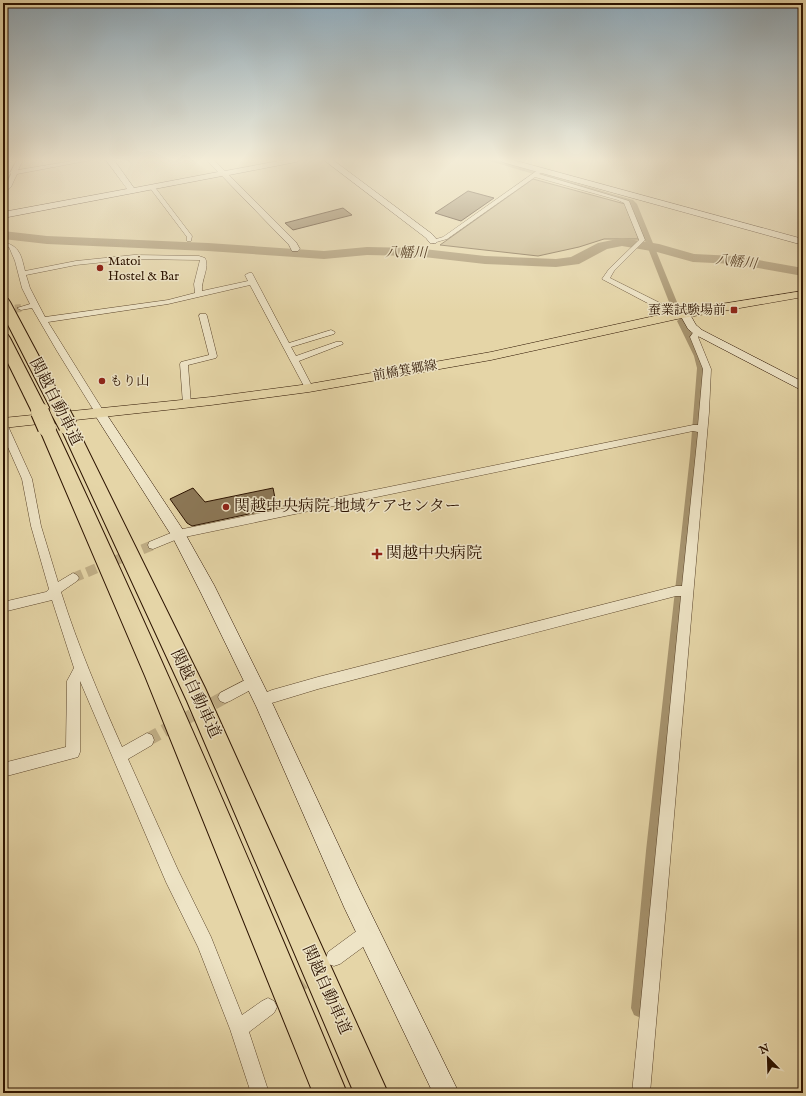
<svg xmlns="http://www.w3.org/2000/svg" width="806" height="1096" viewBox="0 0 806 1096" font-family="'IM FELL English','Noto Serif JP',serif">
	<style>
		.green { fill: #c6b48b; stroke: #796446 }
		.lines { fill: none; stroke-linecap: round; stroke-linejoin: round }
		.stream { stroke: #756042; stroke-width: 2 }
		.canal { fill: #a6936e; fill-rule: evenodd }
		.river { fill: #a6936e; fill-rule: evenodd }
		.building { fill: #8c7857; stroke: #2c1300 }
		.street-tunnel-far3 { stroke: #c0ae86; stroke-width: 8; stroke-dasharray: 8 4; stroke-linecap: butt }
		.street-tunnel-far2 { stroke: #c0ae86; stroke-width: 10; stroke-dasharray: 10 5; stroke-linecap: butt }
		.street-tunnel-far1 { stroke: #c0ae86; stroke-width: 13; stroke-dasharray: 13 6; stroke-linecap: butt }
		.street-tunnel { stroke: #c0ae86; stroke-width: 16; stroke-dasharray: 16 8; stroke-linecap: butt }
		.street-casing { stroke: #5a442a; stroke-width: 1 }
		.secondary-casing { stroke: #2c1300; stroke-width: 1 }
		.primary-casing { stroke: #2c1300; stroke-width: 1 }
		.highway-casing { stroke: #2c1300; stroke-width: 2 }
		.street { fill: #eee4c6; fill-rule: evenodd }
		.secondary { fill: #eee4c6; fill-rule: evenodd }
		.primary { fill: #e5d5a7; fill-rule: evenodd }
		.highway { fill: #e5d5a7; fill-rule: evenodd }
		.highway-bridge-casing { stroke: #2c1300; stroke-width: 20; stroke-linecap: butt }
		.highway-bridge { stroke: #e5d5a7; stroke-width: 18 }
		.poi-dot { fill: #8f2418; stroke: #eee4c6; stroke-width: 1.5 }
		.labels { text-anchor: middle; dominant-baseline: central; stroke-width: 3; stroke-linejoin: round; paint-order: stroke }
		.far-poi-label { font-size: 13px; fill: #2c1300; stroke: #eee4c6; text-anchor: start }
		.far-street-label { font-size: 13px; fill: #2c1300; stroke: #eee4c6 }
		.far-water-label { font-size: 14px; font-style: italic; fill: #5d462c; stroke: #eee4c6 }
		.street-label { font-size: 16px; fill: #2c1300; stroke: #eee4c6 }
		.poi-label { font-size: 16px; fill: #2c1300; stroke: #eee4c6; text-anchor: start }
	</style>
	<rect width="100%" height="100%" fill="#e5d5a7"/>
	<filter id="stains"><feTurbulence type="fractalNoise" baseFrequency=".005" numOctaves="4"/><feColorMatrix values="0 0 0 0 .2 0 0 0 0 .09 0 0 0 0 .02 0 0 0 .5 -.17"/></filter>
	<radialGradient id="worn" r=".72"><stop offset=".6" stop-color="#630" stop-opacity="0"/><stop offset="1" stop-color="#630" stop-opacity=".3"/></radialGradient>
	<!-- green -->
	<polygon class="green" points="533,179 625,204 639,239 604,239 579,247 538,256 440,245"/>
	<g class="lines">
		<!-- stream -->
		<g class="stream">
			<polyline points="8,180 13,170"/>
			<polyline points="3,187 7,183"/>
		</g>
		<!-- canal -->
		<g class="canal">
			<polygon points="486,160 496,160 633,200 637,204 679,307 678,309 672,309 671,307 631,205 629,202"/>
			<polygon points="681,318 685,321 704,356 707,368 700,456 662,851 651,1008 648,1015 641,1018 634,1015 631,1008 646,851 690,456 697,368 694,356 677,321"/>
		</g>
		<!-- river -->
		<polygon class="river" points="3,231 47,236 208,243 324,251 367,247 415,248 485,256 556,259 571,257 598,243 622,238 659,244 694,254 735,256 803,268 803,276 735,264 693,262 657,252 622,246 607,249 579,264 556,267 485,264 415,256 367,255 324,259 208,251 47,244 3,239"/>
	</g>
	<!-- building -->
	<g class="building">
		<polygon points="468,191 494,198 461,221 435,213"/>
		<polygon points="343,208 352,215 293,230 285,223"/>
		<polygon points="193,488 205,502 273,488 277,508 192,526 187,523 170,499"/>
	</g>
	<g class="lines">
		<!-- street-tunnel-far3 -->
		<polyline class="street-tunnel-far3" points="3,310 21,308"/>
		<!-- street-tunnel-far2 -->
		<polyline class="street-tunnel-far2" points="73,578 153,545"/>
		<!-- street-tunnel-far1 -->
		<polyline class="street-tunnel-far1" points="147,740 225,697"/>
		<!-- street-tunnel -->
		<polyline class="street-tunnel" points="290,991 318,970"/>
		<defs>
			<g id="street">
				<polygon points="17,160 23,160 18,170 78,160 91,160 17,174 11,187 3,193 3,188 6,185 11,174 10,173"/>
				<polygon points="538,170 543,171 539,174 629,201 645,240 614,271 610,278 680,313 680,317 674,317 602,279 609,269 639,240 624,203 618,200 535,177 447,239 433,243 430,241 443,237"/>
				<polygon points="150,186 154,186 192,236 191,241 187,241 187,237 150,188"/>
				<path d="M3,242c17,4 18,13 22,29l51,-10 58,-6 65,1 6,2c5,9 -4,22 -3,33l46,-10 -3,-6 4,-2h3l37,70 42,-13 4,2 -1,2 -43,13 5,9 40,-14h6l1,2 -44,17 14,27 -1,2h-6l-56,-105 -82,19 -120,18 56,90 -5,3 -3,-1 -39,-63 -25,-43 -11,2 -4,-2 13,-4 -8,-16 -7,-27 -6,-14 -6,-1zM134,259l66,1 -6,24 1,9 -27,7 -123,17 -15,-29 -4,-13 50,-10z"/>
				<polygon points="200,314 206,314 207,316 217,356 216,358 188,365 191,404 187,407 183,404 180,364 181,362 209,355 199,316"/>
				<polygon points="695,330 701,330 702,332 698,337 711,369 709,412 650,1093 632,1093 681,596 676,596 318,689 262,706 257,704 255,700 257,696 272,690 318,677 676,586 682,586 698,432 693,431 180,538 153,549 149,548 148,545 149,542 178,530 693,425 698,425 703,369 690,337"/>
				<path d="M3,423l5,3 24,53 9,47 17,56 15,-9 4,2 2,3 -2,3 -16,11c17,54 38,103 61,155l25,-14 5,2 2,5 -2,5 -24,14 50,111 33,67 31,78 20,-14 6,-3 6,3 3,6 -3,6 -25,19 20,61h-18l-21,-64 -32,-82 -32,-65 -86,-201v71l-2,5 -75,20v-14l63,-16 1,-66 7,-13 -22,-68 -49,12v-10l43,-10 3,-3 -18,-63 -9,-47 -19,-43z"/>
				<polygon points="253,676 258,678 259,682 258,686 230,701 225,703 220,701 218,697 220,693"/>
				<polygon points="368,925 374,927 376,933 374,939 340,964 334,966 328,964 326,958 328,952 362,927"/>
			</g>
			<g id="secondary">
				<polygon points="106,160 114,160 134,188 218,172 206,160 214,160 225,171 284,160 300,160 296,162 229,175 296,242 300,249 298,251 292,251 289,245 222,176 3,218 3,212 127,189"/>
				<polygon points="324,160 333,160 432,234 438,241 436,243 430,243 426,238"/>
				<polygon points="501,160 513,160 803,239 803,245 502,162"/>
				<polygon points="684,310 688,311 696,325 702,330 803,382 803,391 694,334 688,329 679,313"/>
				<polygon points="99,408 103,409 183,530 214,585 268,694 360,891 459,1093 433,1093 344,907 256,706 201,593 173,538 93,412 95,409"/>
			</g>
			<polygon id="primary" points="803,291 803,297 677,319 491,360 309,392 211,405 3,428 3,418 211,397 309,384 491,352 677,311"/>
			<g id="highway">
				<polygon points="3,298 8,299 10,302 67,409 65,413 59,414 53,413 51,409 3,315"/>
				<polygon points="3,334 8,335 10,338 48,412 46,416 40,417 34,416 32,412 3,353"/>
				<polygon points="68,420 74,422 76,426 205,688 388,1093 354,1093 187,701 60,426 62,422"/>
				<path d="M47,422l6,2 2,4c103,219 199,441 292,665h-34l-168,-417 -106,-248 2,-4z"/>
			</g>
		</defs>
		<!-- street casing -->
		<use href="#street" class="street-casing"/>
		<!-- secondary casing -->
		<use href="#secondary" class="secondary-casing"/>
		<!-- primary casing -->
		<use href="#primary" class="primary-casing"/>
		<!-- highway casing -->
		<use href="#highway" class="highway-casing"/>
		<!-- street -->
		<use href="#street" class="street"/>
		<!-- secondary -->
		<use href="#secondary" class="secondary"/>
		<!-- primary -->
		<use href="#primary" class="primary"/>
		<!-- highway -->
		<use href="#highway" class="highway"/>
		<defs>
			<g id="highway-bridge">
				<polyline points="59,409 68,426"/>
				<polyline points="40,412 47,428"/>
			</g>
		</defs>
		<!-- highway-bridge casing -->
		<use href="#highway-bridge" class="highway-bridge-casing"/>
		<!-- highway-bridge -->
		<use href="#highway-bridge" class="highway-bridge"/>
	</g>
	<!-- sky -->
	<linearGradient id="sky" x2="0" y2="1"><stop stop-color="#8da7b7"/><stop offset="0.51" stop-color="#f3ecd7"/><stop offset="1" stop-color="#f3ecd7" stop-opacity="0"/></linearGradient>
	<rect width="806" height="313" fill="url(#sky)"/>
	<!-- markers -->
	<g class="poi-dot">
		<circle cx="100" cy="268" r="4"/>
		<rect x="730" y="306" width="8" height="8" rx="2"/>
		<circle cx="102" cy="381" r="4"/>
		<circle cx="226" cy="507" r="4"/>
		<path d="M375 548h4v4h4v4h-4v4h-4v-4h-4v-4h4z"/>
	</g>
	<g class="labels">
		<!-- far-poi labels -->
		<g class="far-poi-label">
			<text x="108" y="261">Matoi<tspan x="108" dy="15">Hostel &amp; Bar</tspan></text>
			<text x="726" y="310" text-anchor="end">蚕業試験場前</text>
			<text x="110" y="381">もり山</text>
		</g>
		<!-- far-street labels -->
		<g class="far-street-label">
			<text transform="translate(405 371) rotate(-10)">前橋箕郷線</text>
		</g>
		<!-- far-water labels -->
		<g class="far-water-label">
			<text transform="translate(406 253) rotate(1)">八幡川</text>
			<text transform="translate(736 262) rotate(7)">八幡川</text>
		</g>
		<!-- street labels -->
		<g class="street-label">
			<text transform="translate(55 402) rotate(63)">関越自動車道</text>
			<text transform="translate(195 694) rotate(65)">関越自動車道</text>
			<text transform="translate(326 990) rotate(66)">関越自動車道</text>
		</g>
		<!-- poi labels -->
		<g class="poi-label">
			<text x="234" y="507">関越中央病院 地域ケアセンター</text>
			<text x="386" y="554">関越中央病院</text>
		</g>
	</g>
	<!-- margin -->
	<rect width="806" height="1096" fill="none" stroke="#e5d5a7" stroke-width="16"/>
	<rect x="4" y="4" width="798" height="1088" fill="none" stroke="#2c1300" stroke-width="2"/>
	<rect x="8" y="8" width="790" height="1080" fill="none" stroke="#2c1300"/>
	<!-- north arrow -->
	<g transform="translate(768 1058) rotate(337)" stroke="#eee4c6" stroke-width="3" paint-order="stroke">
	<path d="M0-3L7 15L0 10L-7 15Z" fill="#2c1300"/>
	<text y="-6" font-size="11" font-weight="bold" text-anchor="middle" fill="#2c1300">N</text>
	</g>
	<rect width="100%" height="100%" filter="url(#stains)"/>
	<rect width="100%" height="100%" fill="url(#worn)"/>
</svg>
